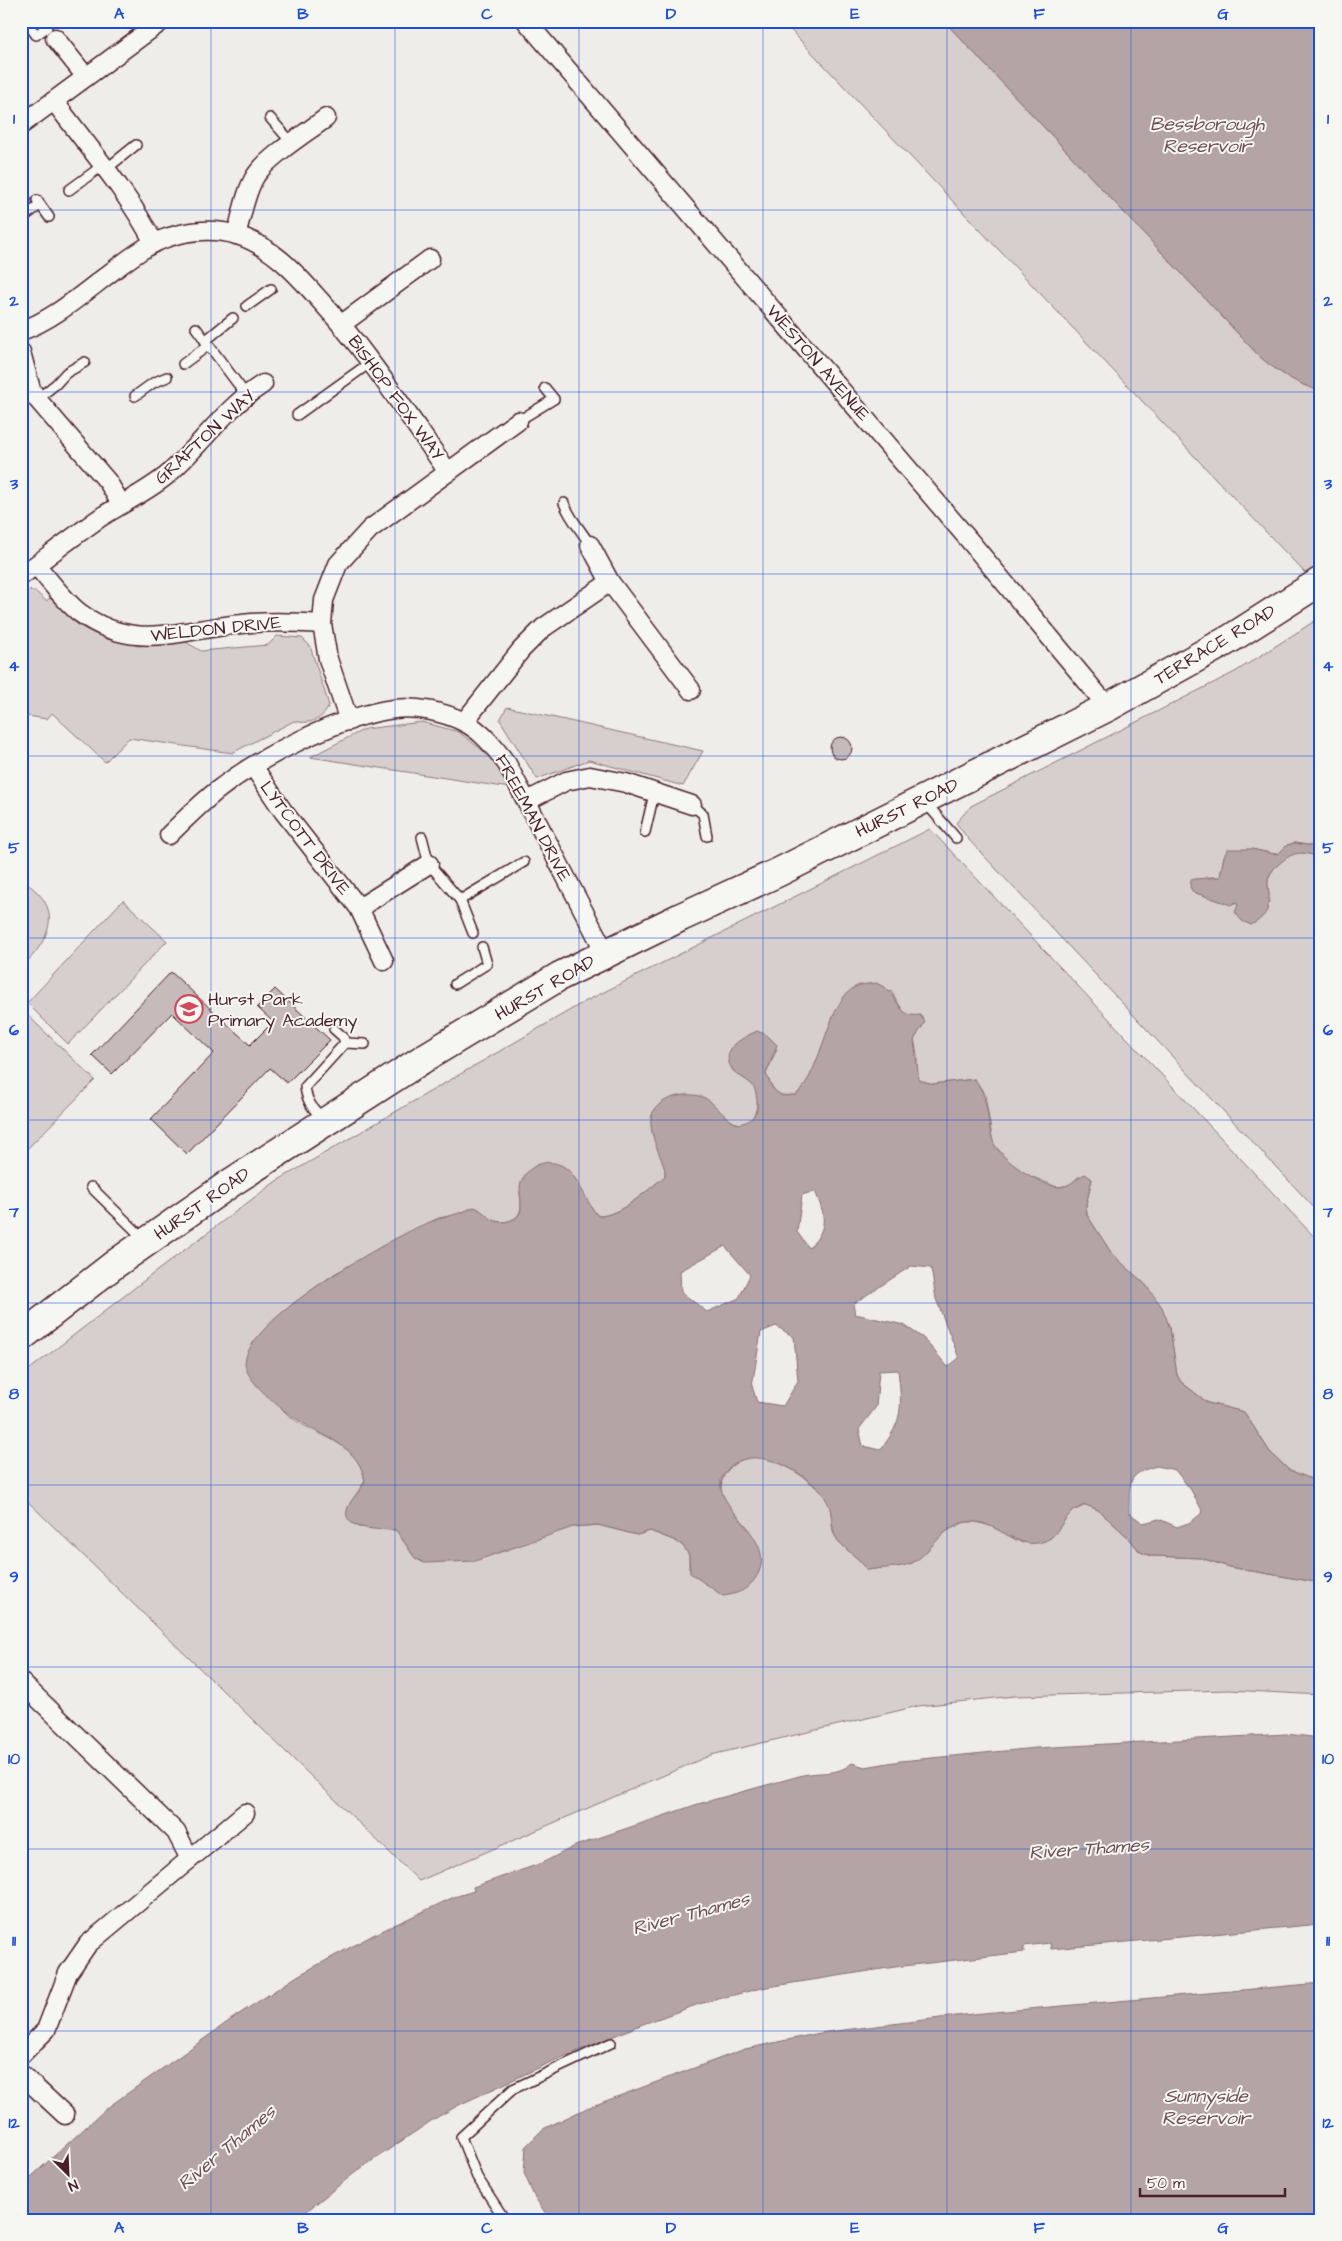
<svg xmlns="http://www.w3.org/2000/svg" width="1342" height="2241" viewBox="0 0 1342 2241" font-family="'Architects Daughter',sans-serif">
	<style>
		.green { fill: #d7cfce; stroke: #90777c }
		.water { fill: #b4a4a5; stroke: #8a6f74; fill-rule: evenodd }
		.building { fill: #c6babb; stroke: #4a1f2b }
		.lines { fill: none; stroke-linecap: round; stroke-linejoin: round }
		.service-casing { stroke: #4a1f2b; stroke-width: 12 }
		.minor-casing { stroke: #4a1f2b; stroke-width: 21 }
		.primary-casing { stroke: #4a1f2b; stroke-width: 31 }
		.service { stroke: #f6f6f2; stroke-width: 9 }
		.minor { stroke: #f6f6f2; stroke-width: 18 }
		.primary { stroke: #f6f6f2; stroke-width: 28 }
		.grid { fill: none; stroke: #1d4ed8; stroke-width: 1; stroke-opacity: 0.55 }
		.labels { text-anchor: middle; dominant-baseline: central; stroke-width: 4; stroke-linejoin: round; paint-order: stroke }
		.street-label { font-size: 18px; fill: #4a1f2b; stroke: #f6f6f2 }
		.poi-label { font-size: 18px; fill: #4a1f2b; stroke: #f6f6f2; text-anchor: start }
		.water-label { font-size: 19px; font-style: italic; fill: #6f4e56; stroke: #f6f6f2 }
		.neatline { fill: none; stroke: #1d4ed8; stroke-width: 2 }
		.grid-label { font-size: 16px; text-anchor: middle; font-weight: bold; fill: #1d4ed8 }
	</style>
	<rect width="100%" height="100%" fill="#efedea"/>
	<filter id="ink" filterUnits="userSpaceOnUse"><feTurbulence type="fractalNoise" baseFrequency=".02" numOctaves="2"/><feDisplacementMap in="SourceGraphic" scale="10" xChannelSelector="R" yChannelSelector="G"/><feConvolveMatrix kernelMatrix="1 2 1 2 8 2 1 2 1" color-interpolation-filters="sRGB"/></filter>
	<g filter="url(#ink)">
		<!-- green -->
		<g class="green">
			<path d="M782,21h162l316,336c18,15 38,28 61,34v174l-15,9z"/>
			<path d="M29,590l7,2 10,9 4,-3 28,27 17,9 44,12 45,-5 17,10 67,-6 9,-9 25,2 8,8 19,59c-5,15 -21,20 -35,16l-62,32 -103,-15 -24,24 -53,-49 -5,6 -26,-4v-122z"/>
			<path d="M1321,617v230l-27,-4 -7,2 -8,8 -5,1 -22,-5 -28,7 -4,21h-15l33,28 31,-9c0,-4 -2,-11 -1,-15 1,-10 17,-26 26,-28 9,-2 18,2 27,4v358l-352,-375 -13,-17 15,-17 264,-134z"/>
			<polygon points="507,707 703,751 683,786 589,760 537,779 500,720"/>
			<polygon points="422,722 459,732 496,761 510,788 310,757 365,729"/>
			<path d="M930,829l391,415v239l-32,-13 -19,-18 -26,-40 -36,-9 -27,-21 -4,-7 -7,-47 -24,-43 -34,-31 -25,-39 -1,-10 6,-26 -13,-3 -8,9 -14,2 -34,-14 -15,-12 -15,-18 -8,-48 -10,-16 -42,5 -14,-4 -2,-5v-21l-7,-37 -5,-3 -14,-23 -58,26 -22,61 -15,17c-22,2 -21,-3 -30,-21l11,-25 -45,21c7,5 21,12 24,20 4,13 -1,38 -20,33 -7,-2 -23,-19 -30,-24l-41,71v7c-17,12 -46,40 -67,39l-6,-7 -72,-18c0,6 2,14 0,20 -3,11 -22,14 -30,8 -7,-4 -8,-10 -16,-12l-14,7 -22,4 -104,56 -43,31 -31,30c3,12 16,68 21,73 25,29 77,28 84,73l-17,26 10,20 38,3 19,28 158,-31 25,-2 39,10 13,-4 26,10 7,5 6,9v14l61,-39c-8,-10 -18,-19 -25,-29 -14,-22 12,-48 35,-44 22,4 42,18 59,33 18,17 9,31 16,46 6,12 25,21 32,34l45,-7 35,-32 18,-9h11l18,5 28,16 29,-5 20,-26 15,-7 12,5 31,28 11,14 11,4 50,2 28,9 92,16v112l-92,-5 -214,6 -97,10 -207,49 -292,126 -398,-386v-119l129,-100 125,-94 309,-180z"/>
			<path d="M21,880c44,26 31,58 0,88z"/>
			<polygon points="123,900 167,941 68,1044 27,1003"/>
			<polygon points="21,1009 95,1080 21,1155"/>
		</g>
		<!-- water -->
		<g class="water">
			<path d="M944,21h377v370c-23,-6 -43,-19 -61,-34z"/>
			<path d="M1294,843l27,4v10c-20,-5 -26,-7 -42,7 -5,5 -10,9 -11,16 -1,4 1,10 1,15 1,16 -5,23 -18,30l-9,-4 -7,-9 3,-7 -2,-3 -5,3 -38,-13 -3,-5 1,-7 4,-1 25,-2 4,-21 4,-7h24l22,5 5,-1 8,-8z"/>
			<path d="M876,983c25,9 19,36 44,32l5,7 -11,18 5,40 14,4 41,-5c16,18 12,41 19,62 5,17 48,45 65,46 13,0 17,-9 27,-13l7,5 -6,26 1,10 25,39 34,31 16,22 8,21 7,47 4,7 27,21 36,9 26,40 19,18 32,13v100l-92,-16 -28,-9 -50,-2 -11,-4 -11,-14 -31,-28 -12,-5c-24,6 -25,30 -41,36 -29,12 -50,-24 -79,-19 -23,3 -36,32 -54,41 -10,5 -34,5 -45,7 -7,-13 -26,-22 -32,-34 -4,-9 -2,-22 -7,-33 -11,-24 -57,-51 -83,-44 -10,2 -22,12 -24,22 -5,30 61,59 34,98 -9,12 -18,15 -32,17l-33,-23 -1,-18 -6,-9 -7,-5 -26,-10 -13,4 -39,-10 -25,2 -98,34 -51,2 -9,-5 -19,-28c-13,-1 -58,2 -48,-23 4,-10 13,-16 17,-26 -5,-34 -42,-45 -67,-61 -15,-9 -53,-39 -53,-57 2,-44 136,-118 173,-136 18,-9 38,-11 56,-20 12,4 15,16 30,15 6,-1 13,-3 16,-9 3,-9 -2,-21 1,-31 9,-22 36,-26 50,-9 11,13 16,30 27,43 21,1 51,-27 67,-40v-6c-4,-14 -13,-30 -14,-44 -4,-27 35,-37 54,-28 11,6 19,20 30,25 5,2 13,-1 17,-5 5,-5 6,-11 5,-18 -1,-5 -1,-10 -4,-14 -6,-7 -16,-10 -21,-17 -13,-20 10,-31 25,-38l10,4 10,10 -11,29 7,15 9,7 14,-1c27,-24 31,-96 61,-109 5,-2 13,-2 19,-3zM815,1191c10,25 14,36 -6,57l-12,-16 5,-37zM725,1246l25,29 -11,23 -32,14 -26,-20 -1,-21zM911,1266l20,2 5,31 23,59 -11,9 -25,-29 -19,-13 -49,-11 -2,-10zM776,1326l18,11 4,44 -15,25 -26,-4 -5,-16 9,-54zM898,1370c4,36 6,51 -18,80l-17,-4 -4,-17 17,-22 3,-36zM1157,1466l18,4 16,20 12,22 -12,10 -14,5 -18,-8 -16,4 -14,-10c1,-30 -4,-39 28,-47z"/>
			<path d="M1286,1734l35,4v186l-270,25 -1,-6 -26,3v6l-129,15 -134,21 -62,16 -56,20 -92,38 -92,43 -25,14 -77,52 -49,39 -8,10h-279v-34l86,-78 129,-92 63,-41 74,-40 81,-38 20,-6 -1,-4 69,-24 33,-17 123,-42 105,-29c18,-4 34,1 49,-12l13,4 35,-6 136,-13z"/>
			<polygon points="1321,1983 1321,2220 550,2220 534,2196 524,2173 526,2146 543,2129 587,2108 745,2049 820,2033 972,2014"/>
		</g>
		<!-- building -->
		<g class="building">
			<circle cx="841" cy="748" r="11"/>
			<polygon points="171,972 250,1045 273,1022 257,1007 275,989 330,1040 287,1083 270,1068 187,1154 151,1119 214,1053 172,1013 112,1074 92,1055"/>
		</g>
		<g class="lines">
			<defs>
				<g id="service">
					<polyline points="26,21 36,35 47,27"/>
					<polyline points="270,118 292,143"/>
					<polyline points="105,170 136,145"/>
					<polyline points="69,190 102,166"/>
					<polyline points="37,200 49,217"/>
					<polyline points="21,219 40,205"/>
					<polyline points="247,306 271,289"/>
					<polyline points="196,328 246,395"/>
					<polyline points="205,341 233,318"/>
					<polyline points="183,364 209,345"/>
					<polyline points="135,396 153,383 167,377"/>
					<polyline points="37,399 56,384 66,373 85,362"/>
					<polyline points="297,415 371,362"/>
					<polyline points="518,421 554,399 545,388"/>
					<path d="M564,503c6,16 18,28 26,42"/>
					<polyline points="925,802 956,838"/>
					<polyline points="692,805 703,814 707,836"/>
					<polyline points="645,832 654,794"/>
					<polyline points="422,837 429,864 460,900 473,933"/>
					<polyline points="460,900 524,862"/>
					<polyline points="455,984 487,964 482,947"/>
					<polyline points="334,1029 343,1037 345,1043"/>
					<path d="M324,1119c-11,-9 -17,-17 -19,-32l40,-44 20,1"/>
					<polyline points="91,1187 145,1240"/>
					<polyline points="505,2220 477,2177 461,2137 513,2089 611,2043"/>
				</g>
				<g id="minor">
					<polyline points="526,21 969,540 1108,707"/>
					<polyline points="55,38 86,77"/>
					<path d="M54,101c34,46 74,91 100,142"/>
					<polyline points="21,125 162,21"/>
					<path d="M236,235c6,-19 9,-43 20,-60 13,-19 50,-42 70,-57"/>
					<polyline points="342,324 430,259"/>
					<path d="M21,331c36,-13 67,-42 97,-64 12,-9 25,-19 38,-25 25,-11 55,-15 81,-7 34,11 57,36 80,62 49,53 89,115 131,175"/>
					<polyline points="21,352 31,389 37,399 108,482 121,504"/>
					<polyline points="590,545 610,582 691,690"/>
					<path d="M36,565c13,15 29,37 44,48 55,40 101,16 162,11 26,-3 53,-2 80,0"/>
					<path d="M21,576c27,-20 53,-40 80,-59 22,-14 45,-25 65,-41 34,-29 58,-68 97,-92"/>
					<polyline points="349,721 328,659 322,624 324,600 338,564 370,529 518,421"/>
					<polyline points="464,722 521,650 543,628 610,582"/>
					<polyline points="253,766 283,811 359,908 384,961"/>
					<polyline points="527,801 566,781 590,776 626,783 692,805"/>
					<path d="M169,835c16,-16 32,-32 50,-46 43,-33 121,-73 175,-80 22,-3 50,3 70,13 18,9 31,26 43,42l99,190"/>
					<polyline points="359,908 429,864"/>
					<polyline points="21,1682 176,1832 190,1859"/>
					<polyline points="21,2055 46,2030 68,1973 88,1944 245,1813"/>
					<polyline points="21,2074 65,2115"/>
				</g>
				<polyline id="primary" points="21,1337 115,1264 232,1182 426,1057 560,976 681,917 779,872 1108,707 1230,639 1321,581"/>
			</defs>
			<!-- service casing -->
			<use href="#service" class="service-casing"/>
			<!-- minor casing -->
			<use href="#minor" class="minor-casing"/>
			<!-- primary casing -->
			<use href="#primary" class="primary-casing"/>
			<!-- service -->
			<use href="#service" class="service"/>
			<!-- minor -->
			<use href="#minor" class="minor"/>
			<!-- primary -->
			<use href="#primary" class="primary"/>
		</g>
	</g>
	<!-- grid -->
	<path class="grid" d="M211,21v2199M395,21v2199M579,21v2199M763,21v2199M947,21v2199M1131,21v2199M21,210h1300M21,392h1300M21,574h1300M21,756h1300M21,938h1300M21,1120h1300M21,1303h1300M21,1485h1300M21,1667h1300M21,1849h1300M21,2031h1300"/>
	<!-- icons -->
	<defs>
		<symbol id="school-ring" viewBox="-11 -11 22 22"><circle r="9.5" fill="#f6f6f2" stroke="#d1495b" stroke-width="1.5"/><path d="M0-5L7-2L0 1L-7-2ZM-4 1L0 2.5L4 1V4Q0 6-4 4Z" fill="#d1495b"/></symbol>
	</defs>
	<g fill-rule="evenodd">
		<use href="#school-ring" x="173" y="993" width="32" height="32"/>
	</g>
	<g class="labels">
		<!-- street labels -->
		<g class="street-label">
			<text transform="translate(818 363) rotate(49)">WESTON AVENUE</text>
			<text transform="translate(396 398) rotate(54)">BISHOP FOX WAY</text>
			<text transform="translate(205 437) rotate(-43)">GRAFTON WAY</text>
			<text transform="translate(216 629) rotate(-6)">WELDON DRIVE</text>
			<text transform="translate(1215 645) rotate(-31)">TERRACE ROAD</text>
			<text transform="translate(907 808) rotate(-26)">HURST ROAD</text>
			<text transform="translate(533 818) rotate(62)">FREEMAN DRIVE</text>
			<text transform="translate(305 838) rotate(53)">LYTCOTT DRIVE</text>
			<text transform="translate(545 988) rotate(-30)">HURST ROAD</text>
			<text transform="translate(202 1204) rotate(-35)">HURST ROAD</text>
		</g>
		<!-- poi labels -->
		<g class="poi-label">
			<text x="208" y="999">Hurst Park<tspan x="208" dy="21">Primary Academy</tspan></text>
		</g>
		<!-- water labels -->
		<g class="water-label">
			<text x="1207" y="124">Bessborough<tspan x="1207" dy="22">Reservoir</tspan></text>
			<text transform="translate(1089 1849) rotate(-4)">River Thames</text>
			<text transform="translate(691 1914) rotate(-15)">River Thames</text>
			<text x="1206" y="2096">Sunnyside<tspan x="1206" dy="22">Reservoir</tspan></text>
			<text transform="translate(227 2148) rotate(-40)">River Thames</text>
		</g>
	</g>
	<!-- margin -->
	<rect width="1342" height="2241" fill="none" stroke="#f6f6f2" stroke-width="55"/>
	<!-- north arrow -->
	<g transform="translate(68 2174) rotate(156)" stroke="#f6f6f2" stroke-width="4" paint-order="stroke">
	<path d="M0-4L9 19L0 12L-9 19Z" fill="#4a1f2b"/>
	<text y="-8" font-size="14" font-weight="bold" text-anchor="middle" fill="#4a1f2b">N</text>
	</g>
	<!-- scale -->
	<path d="M1140 2188v8h145v-8" fill="none" stroke="#4a1f2b" stroke-width="2.5"/>
	<text x="1147" y="2188" font-size="15" fill="#4a1f2b" stroke="#f6f6f2" stroke-width="4" paint-order="stroke">50 m</text>
	<rect x="28" y="28" width="1286" height="2186" class="neatline"/>
	<g class="grid-label">
		<text x="119" y="19">A</text>
		<text x="303" y="19">B</text>
		<text x="487" y="19">C</text>
		<text x="671" y="19">D</text>
		<text x="855" y="19">E</text>
		<text x="1039" y="19">F</text>
		<text x="1223" y="19">G</text>
		<text x="14" y="124">1</text>
		<text x="1328" y="124">1</text>
		<text x="14" y="306">2</text>
		<text x="1328" y="306">2</text>
		<text x="14" y="489">3</text>
		<text x="1328" y="489">3</text>
		<text x="14" y="671">4</text>
		<text x="1328" y="671">4</text>
		<text x="14" y="853">5</text>
		<text x="1328" y="853">5</text>
		<text x="14" y="1035">6</text>
		<text x="1328" y="1035">6</text>
		<text x="14" y="1217">7</text>
		<text x="1328" y="1217">7</text>
		<text x="14" y="1399">8</text>
		<text x="1328" y="1399">8</text>
		<text x="14" y="1582">9</text>
		<text x="1328" y="1582">9</text>
		<text x="14" y="1764">10</text>
		<text x="1328" y="1764">10</text>
		<text x="14" y="1946">11</text>
		<text x="1328" y="1946">11</text>
		<text x="14" y="2128">12</text>
		<text x="1328" y="2128">12</text>
		<text x="119" y="2233">A</text>
		<text x="303" y="2233">B</text>
		<text x="487" y="2233">C</text>
		<text x="671" y="2233">D</text>
		<text x="855" y="2233">E</text>
		<text x="1039" y="2233">F</text>
		<text x="1223" y="2233">G</text>
	</g>
</svg>
